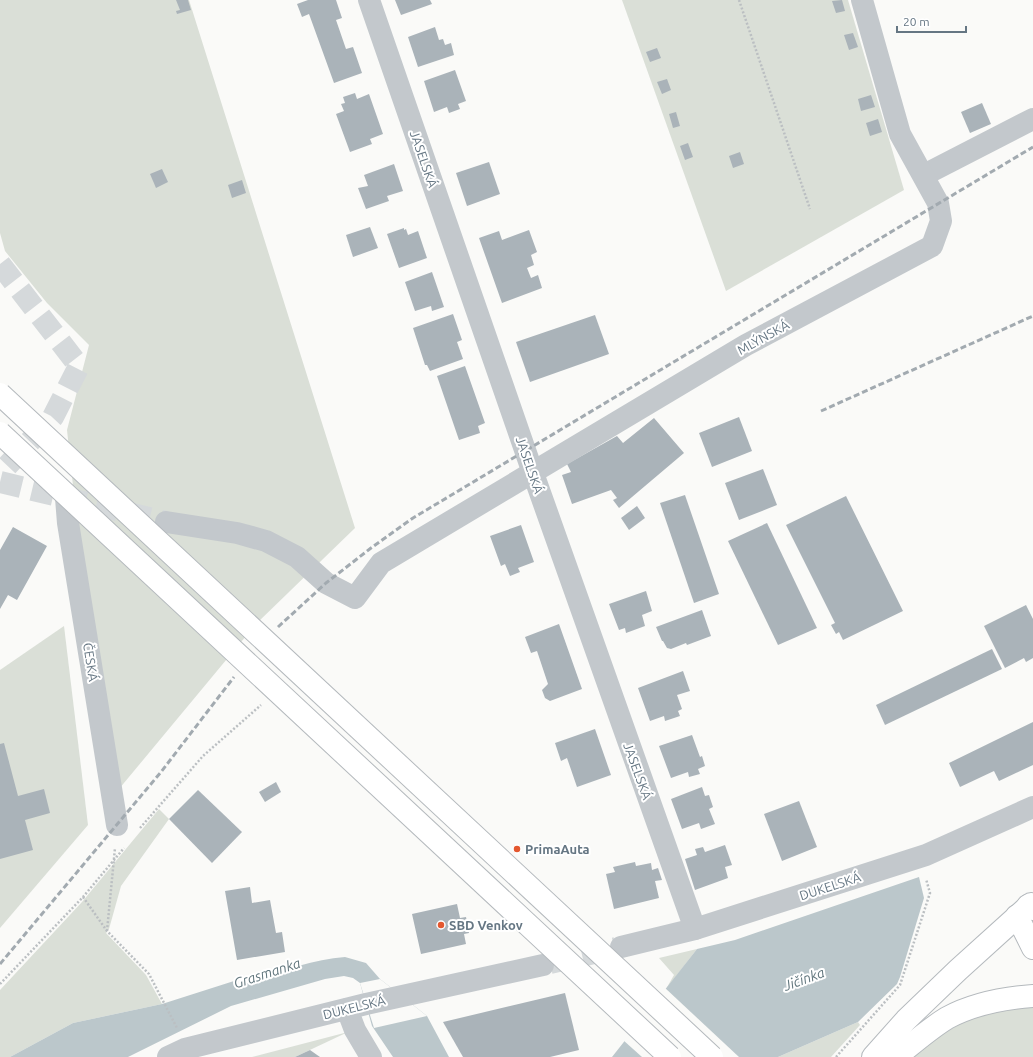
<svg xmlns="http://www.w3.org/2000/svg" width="1033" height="1057" viewBox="0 0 1033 1057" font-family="Ubuntu,sans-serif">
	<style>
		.green { fill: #dadfd7 }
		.water { fill: #bbc7cb }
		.pier { fill: #fafaf8 }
		.building { fill: #aab3b9 }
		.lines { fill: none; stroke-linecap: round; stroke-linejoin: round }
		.minor-tunnel { stroke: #d5d9db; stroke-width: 22; stroke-dasharray: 22 11; stroke-linecap: butt }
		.major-casing { stroke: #b5babe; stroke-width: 24 }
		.highway-casing { stroke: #b4b9bd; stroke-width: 24 }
		.path { stroke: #bbbfc2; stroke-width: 2.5; stroke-dasharray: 2 2; stroke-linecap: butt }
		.minor { stroke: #c3c8cc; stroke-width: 22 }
		.major { stroke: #fff; stroke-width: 22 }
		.highway { stroke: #fff; stroke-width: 22 }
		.rail { stroke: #a2aab0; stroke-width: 3; stroke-dasharray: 6 3; stroke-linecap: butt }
		.highway-bridge-casing { stroke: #b4b9bd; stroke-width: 24; stroke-linecap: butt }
		.highway-bridge { stroke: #fff; stroke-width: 22 }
		.poi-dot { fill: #e4572e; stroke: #fff; stroke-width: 1.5 }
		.labels { text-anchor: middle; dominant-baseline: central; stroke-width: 4; stroke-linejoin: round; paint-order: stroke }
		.street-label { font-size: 13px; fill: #657683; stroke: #fff }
		.poi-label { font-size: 13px; font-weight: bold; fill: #657683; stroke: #fff; text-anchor: start }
		.water-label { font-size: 14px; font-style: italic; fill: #60757c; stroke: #fff }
	</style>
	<rect width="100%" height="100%" fill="#fafaf8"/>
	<!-- green -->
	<g class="green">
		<polygon points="0,0 189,0 355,528 256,624 119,789 78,532 67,430 89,345 47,303 5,251 0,233"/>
		<polygon points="622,0 848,0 904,190 726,291"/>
		<polygon points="64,626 88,825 0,928 0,670"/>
		<polygon points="159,809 169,819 121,886 109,929 106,933 146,975 162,1004 73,1023 10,1057 0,1057 0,990 82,902"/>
		<polygon points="697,949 666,989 674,975 659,958"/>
		<path d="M1033,1004v53h-123c18,-13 36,-27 57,-36 21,-10 44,-13 66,-17z"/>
		<polygon points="858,1022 860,1025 831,1057 778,1057"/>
		<polygon points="348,1032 295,1057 252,1057"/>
	</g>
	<!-- water -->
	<g class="water">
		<polygon points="919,877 924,898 900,977 897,984 858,1022 778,1057 612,1057 697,949 735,940"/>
		<path d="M345,957l21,6 14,16 47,37 22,41h-56l-21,-31 -12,-43 -7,-5 -9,-2 -19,3 -94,27 -103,51h-118l63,-34 89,-19 72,-23 3,6c36,-13 71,-27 108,-30z"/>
	</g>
	<!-- pier -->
	<g class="pier">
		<polygon points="380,979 427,1016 374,1028 360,983"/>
		<polygon points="664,987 739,1057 642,1057 623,1040"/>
	</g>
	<!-- building -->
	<g class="building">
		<polygon points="176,0 188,0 191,10 177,14 176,11 180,10"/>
		<polygon points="308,0 336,0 342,18 336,20 346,49 353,47 362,73 334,83 309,14 302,17 297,4"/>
		<polygon points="395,0 430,0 432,4 401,15"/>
		<polygon points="842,0 845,11 836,13 832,1"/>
		<polygon points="435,27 439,40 443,39 445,45 451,43 454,55 418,67 408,37"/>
		<polygon points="853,33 858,47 849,50 844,35"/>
		<polygon points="657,48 661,58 650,62 646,52"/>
		<polygon points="455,70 466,101 458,104 460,109 449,113 447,107 434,112 424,81"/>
		<polygon points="667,79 671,90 662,94 657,82"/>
		<polygon points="355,93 357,99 369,94 383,134 370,139 372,144 350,152 336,114 344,111 341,104 345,103 343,97"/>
		<polygon points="871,95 875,107 861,111 858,99"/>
		<polygon points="982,103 991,124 970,133 961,112"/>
		<polygon points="676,112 680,126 673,128 669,114"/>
		<polygon points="878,119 882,132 870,136 866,123"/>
		<polygon points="688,143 693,157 685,160 680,146"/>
		<polygon points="740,152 744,164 733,168 729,156"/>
		<polygon points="489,162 500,194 467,206 456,173"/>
		<polygon points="394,164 403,191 387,196 389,201 366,209 358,188 368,186 364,175"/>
		<polygon points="162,169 168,182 156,188 150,174"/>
		<polygon points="242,180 246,193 232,198 228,185"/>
		<polygon points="370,227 378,248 353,257 346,235"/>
		<polygon points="404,228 404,230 406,229 408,235 418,231 427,258 399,268 387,234"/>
		<polygon points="529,230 537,252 531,255 534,265 527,268 531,278 538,275 542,288 502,303 479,238 499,231 502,240"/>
		<polygon points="432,272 444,307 432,311 431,306 415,311 405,282"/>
		<polygon points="453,314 462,340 457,342 463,359 430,371 427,365 425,365 413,328"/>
		<polygon points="595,315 609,354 530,382 516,342"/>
		<polygon points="465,366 485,423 478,426 480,433 459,440 437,376"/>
		<polygon points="739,417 752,451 712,467 699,433"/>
		<polygon points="654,418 684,453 619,508 613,500 617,498 611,490 572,504 562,475 571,472 567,464 617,436 623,443"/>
		<polygon points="763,469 777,505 739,520 725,483"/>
		<polygon points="685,495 719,594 694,603 660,503"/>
		<polygon points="846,496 903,611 843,640 839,632 836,634 831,625 835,623 786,525"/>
		<polygon points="637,506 645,518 629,530 621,518"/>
		<polygon points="767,523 817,628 778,645 728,541"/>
		<polygon points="521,525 534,562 518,568 520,572 510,576 505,564 501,566 490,536"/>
		<polygon points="13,527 47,546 17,600 8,595 0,609 0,550"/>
		<polygon points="646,591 652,611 642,615 645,626 626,633 625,628 619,630 609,604"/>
		<polygon points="1026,605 1033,619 1033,658 1026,662 1024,658 1005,668 984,626"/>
		<polygon points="702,610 711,636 687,645 686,643 671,649 667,648 663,641 662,641 656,627"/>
		<polygon points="559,624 582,689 550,701 545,698 542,690 548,684 537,651 531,653 525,637"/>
		<polygon points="992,649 1002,669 885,725 876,705"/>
		<polygon points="683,671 690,691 677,695 682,709 678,711 680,716 665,721 664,716 650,721 638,688"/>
		<polygon points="1033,722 1033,765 999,781 994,771 960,787 949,763"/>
		<polygon points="595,729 611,775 577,787 567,758 561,761 555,743"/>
		<polygon points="692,735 700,757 702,756 705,766 698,769 700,774 689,777 688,772 671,778 659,746"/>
		<polygon points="4,743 18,796 44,789 50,813 25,820 33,850 0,859 0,744"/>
		<polygon points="276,782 281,792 265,802 259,792"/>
		<polygon points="702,787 705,796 709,795 713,807 709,809 715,824 701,829 699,823 682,829 671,799"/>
		<polygon points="198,790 242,832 212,863 169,819"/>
		<polygon points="799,801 817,847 782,861 764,814"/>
		<polygon points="725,845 732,865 725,867 728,878 695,890 685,859 697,855 695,849 703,847 705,852"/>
		<polygon points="635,862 636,866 651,863 652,870 658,868 662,880 655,881 659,898 614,909 606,874 615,872 613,867"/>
		<polygon points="250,887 252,903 270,900 276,933 282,932 285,952 237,960 225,891"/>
		<polygon points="457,904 460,918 466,917 469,933 464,934 466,944 421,954 412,914"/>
		<polygon points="565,993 579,1050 550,1057 463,1057 443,1022"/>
		<polygon points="310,1050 320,1057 295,1057"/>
	</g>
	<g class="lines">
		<!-- minor-tunnel -->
		<g class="minor-tunnel">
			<polyline points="0,264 79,366 53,417 7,466 0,468"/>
			<polyline points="0,482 166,522"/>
			<polyline points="550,963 616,948"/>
		</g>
		<defs>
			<polyline id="major" points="873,1057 906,1020 958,970 1031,904"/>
			<g id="highway">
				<polyline points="1028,906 1033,909"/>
				<polyline points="1017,916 1033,948"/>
				<path d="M896,1057c16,-13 33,-28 51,-39 26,-14 57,-20 86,-22"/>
			</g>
		</defs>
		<!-- major casing -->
		<use href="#major" class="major-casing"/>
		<!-- highway casing -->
		<use href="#highway" class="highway-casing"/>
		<!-- path -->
		<g class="path">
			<polyline points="739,0 810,209"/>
			<polyline points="140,828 203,756 261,705"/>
			<polyline points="83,897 107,931 149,974 177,1028"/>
			<polyline points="107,931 115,848"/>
			<polyline points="0,984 83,897 124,848"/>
			<polyline points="836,1057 900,985 930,893 926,879"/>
		</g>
		<!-- minor -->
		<g class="minor">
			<polyline points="369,0 533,473 695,929"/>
			<polyline points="924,175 1033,119"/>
			<polyline points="66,498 68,523 117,825"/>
			<polyline points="166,522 237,533 266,541 297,557 326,583 355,598 381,563 746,345 932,246 941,221 938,203 900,134 862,0"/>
			<polyline points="621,947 695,929 926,855 1033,807"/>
			<polyline points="347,1009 355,1030 371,1057"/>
			<polyline points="168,1057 185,1049 366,1004 543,965"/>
		</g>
		<!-- major -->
		<use href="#major" class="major"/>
		<!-- highway -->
		<use href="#highway" class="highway"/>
		<!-- rail -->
		<g class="rail">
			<polyline points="821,411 1033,316"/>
			<polyline points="278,627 326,583 371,548 413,518 1033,147"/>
			<polyline points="0,964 161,772 234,677"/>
		</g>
		<defs>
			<g id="highway-bridge">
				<polyline points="0,394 712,1057"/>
				<polyline points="0,433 670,1057"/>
			</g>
		</defs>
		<!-- highway-bridge casing -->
		<use href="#highway-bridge" class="highway-bridge-casing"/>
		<!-- highway-bridge -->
		<use href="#highway-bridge" class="highway-bridge"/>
	</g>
	<!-- markers -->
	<g class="poi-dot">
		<circle cx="517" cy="849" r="4"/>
		<circle cx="441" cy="925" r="4"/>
	</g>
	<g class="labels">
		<!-- street labels -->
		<g class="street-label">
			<text transform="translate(424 159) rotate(71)">JASELSKÁ</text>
			<text transform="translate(763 337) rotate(-29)">MLÝNSKÁ</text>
			<text transform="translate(530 465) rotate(71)">JASELSKÁ</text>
			<text transform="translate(91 662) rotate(81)">ČESKÁ</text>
			<text transform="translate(638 771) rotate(70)">JASELSKÁ</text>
			<text transform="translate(830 886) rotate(-18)">DUKELSKÁ</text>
			<text transform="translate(354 1007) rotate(-14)">DUKELSKÁ</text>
		</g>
		<!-- poi labels -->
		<g class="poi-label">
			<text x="525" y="849">PrimaAuta</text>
			<text x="449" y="925">SBD Venkov</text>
		</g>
		<!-- water labels -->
		<g class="water-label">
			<text transform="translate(267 973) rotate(-18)">Grasmanka</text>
			<text transform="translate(804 979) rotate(-20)">Jičínka</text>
		</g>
	</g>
	<!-- scale -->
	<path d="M897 26v6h69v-6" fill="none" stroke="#657683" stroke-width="2"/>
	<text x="903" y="26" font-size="12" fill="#657683" stroke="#ffffff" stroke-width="3" paint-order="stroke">20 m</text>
</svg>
